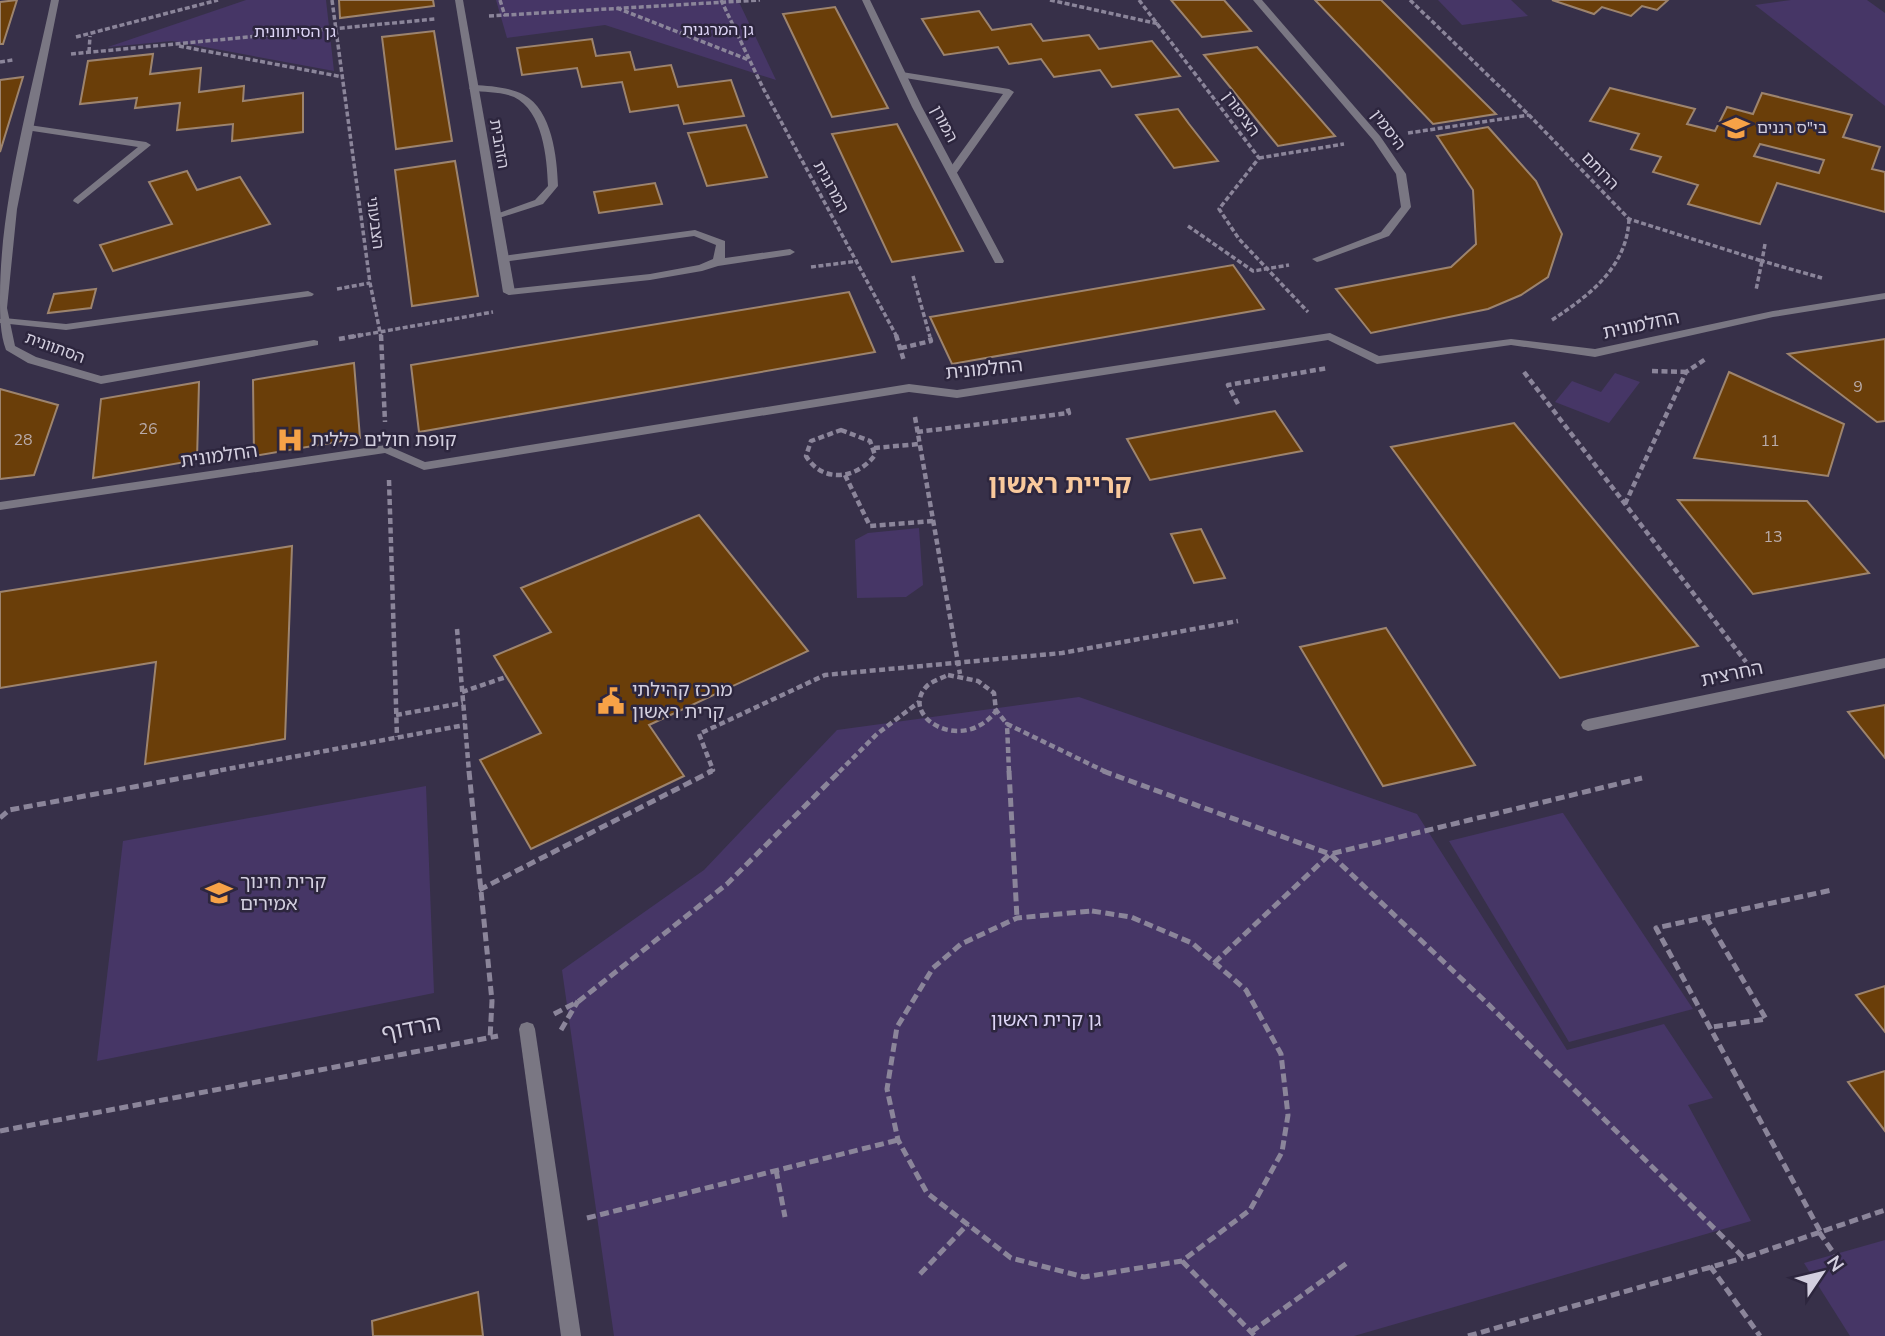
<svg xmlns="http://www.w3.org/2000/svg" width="1885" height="1336" viewBox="0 0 1885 1336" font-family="'Nunito Sans','Noto Sans Hebrew',sans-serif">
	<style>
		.green { fill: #463666 }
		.building { fill: #6a3e09; stroke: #9d846e; stroke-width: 2; fill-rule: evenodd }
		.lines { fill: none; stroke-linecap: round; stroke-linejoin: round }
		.path-far2 { stroke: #8b859a; stroke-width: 3.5; stroke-dasharray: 5 2.5; stroke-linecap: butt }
		.path-far1 { stroke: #8b859a; stroke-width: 4.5; stroke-dasharray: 6 3.5; stroke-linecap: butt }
		.path { stroke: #8b859a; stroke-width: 5; stroke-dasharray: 9 4.5; stroke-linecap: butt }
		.service { fill: #7a7783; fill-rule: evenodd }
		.pedestrian { fill: #7a7783; fill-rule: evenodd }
		.minor { fill: #7a7783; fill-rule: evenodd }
		.labels { text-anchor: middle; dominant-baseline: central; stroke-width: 5; stroke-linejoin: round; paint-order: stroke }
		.far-park-label { font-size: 16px; fill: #ded6f7; stroke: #2d263e }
		.far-street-label { font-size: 16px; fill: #d3cfdf; stroke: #2d263e }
		.far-poi-label { font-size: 16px; fill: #d3cfdf; stroke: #2d263e; text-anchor: start }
		.number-label { font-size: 16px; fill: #b9abaa }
		.street-label { font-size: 19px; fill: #d3cfdf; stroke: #2d263e }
		.poi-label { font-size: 19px; fill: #d3cfdf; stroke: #2d263e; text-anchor: start }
		.park-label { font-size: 19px; fill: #ded6f7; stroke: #2d263e }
		.near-street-label { font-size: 23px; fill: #d3cfdf; stroke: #2d263e }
		.district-label { font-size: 26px; font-weight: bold; fill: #f9c99c; stroke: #2d263e }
	</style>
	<rect width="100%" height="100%" fill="#373049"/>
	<!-- green -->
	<g class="green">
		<polygon points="246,0 326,0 334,71 172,41 108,47"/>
		<polygon points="496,0 738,0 776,80 605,25 507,38"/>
		<polygon points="1438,0 1511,0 1528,16 1462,25"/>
		<polygon points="1791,0 1867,0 1885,13 1885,106 1755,5"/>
		<polygon points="1615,373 1640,382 1609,423 1555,402 1572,381 1601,392"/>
		<polygon points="919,528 923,585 906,597 857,598 855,540 868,533"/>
		<polygon points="1079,697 1417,814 1567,1050 1664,1024 1713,1098 1688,1105 1751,1221 1354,1336 614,1336 562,970 704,870 837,730"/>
		<polygon points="426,786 434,993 97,1061 123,841"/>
		<polygon points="1562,813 1563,813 1693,1009 1569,1042 1449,841"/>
		<polygon points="1885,1240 1885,1336 1850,1336 1804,1263"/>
	</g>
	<!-- building -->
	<g class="building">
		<polygon points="17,0 3,44 0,44 0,2"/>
		<polygon points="339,0 433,0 434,6 340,18"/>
		<polygon points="1171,0 1224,0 1251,31 1202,37"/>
		<polygon points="1315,0 1381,0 1496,114 1433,124"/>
		<polygon points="1552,0 1668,0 1657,10 1642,6 1631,16 1602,7 1594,14"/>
		<polygon points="835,7 888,108 832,117 783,14"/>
		<polygon points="979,11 992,30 1031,24 1043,41 1089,35 1099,49 1152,41 1180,76 1112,87 1100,70 1054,77 1041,59 1009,64 998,47 944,55 922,19"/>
		<polygon points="434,31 452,141 396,149 382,37"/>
		<polygon points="592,39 596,56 630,52 635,70 671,65 678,87 731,80 744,116 684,124 678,105 630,112 622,82 582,87 577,68 522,75 517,48"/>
		<polygon points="1257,47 1335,136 1278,146 1204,55"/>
		<polygon points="153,54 150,74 201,68 199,92 244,86 243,101 303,93 303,132 232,141 233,124 177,130 180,103 135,108 137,98 80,104 88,61"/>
		<polygon points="23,77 19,90 0,152 0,80"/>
		<path d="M1610,88l85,21 -8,15 28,7 12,-24 26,7 9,-21 90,22 -9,22 37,10 -8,22 13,3v40l-108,-29 -17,41 -72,-20 10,-19 -45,-13 8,-15 -30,-8 8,-15 -49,-13zM1760,144l64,16 -5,13 -65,-17z"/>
		<polygon points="1178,109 1189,124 1218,161 1174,168 1136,115"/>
		<polygon points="897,124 963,251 892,262 832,134"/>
		<polygon points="746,125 767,177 707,186 688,133"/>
		<polygon points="1488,127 1536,181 1562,234 1548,277 1521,295 1488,309 1371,333 1336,289 1451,267 1476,244 1473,190 1437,136"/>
		<polygon points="455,161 478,296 412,306 395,170"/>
		<polygon points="187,171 197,190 240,177 270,224 113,271 100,245 172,224 149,182"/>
		<polygon points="655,183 662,204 599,213 594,192"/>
		<polygon points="1233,265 1264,309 952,364 930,317"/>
		<polygon points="96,289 91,308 48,313 54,294"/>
		<polygon points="849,292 875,352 419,432 411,365"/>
		<polygon points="1885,339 1885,421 1877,422 1788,354"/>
		<polygon points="354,363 360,438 254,456 253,380"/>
		<polygon points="1729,372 1844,424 1828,476 1694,458"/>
		<polygon points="199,382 197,460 93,478 101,399"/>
		<polygon points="0,389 58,405 34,475 0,479"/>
		<polygon points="1275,411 1302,451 1150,480 1127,439"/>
		<polygon points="1514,423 1698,646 1560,678 1391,447"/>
		<polygon points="1678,500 1807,501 1869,573 1753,594"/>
		<polygon points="699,515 808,651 649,725 684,776 531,849 480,760 541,733 494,656 551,632 521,588"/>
		<polygon points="1201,529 1225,578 1194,583 1171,534"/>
		<polygon points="292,546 285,739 145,764 156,662 0,688 0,592"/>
		<polygon points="1386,628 1475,765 1383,786 1300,647"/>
		<polygon points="1885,705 1885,758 1848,712"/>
		<polygon points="1885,986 1885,1032 1856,995"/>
		<polygon points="1885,1071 1885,1131 1848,1082"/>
		<polygon points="478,1292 483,1336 373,1336 372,1321"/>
	</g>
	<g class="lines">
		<!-- path-far2 -->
		<g class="path-far2">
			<polyline points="332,0 370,283 381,337"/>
			<polyline points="500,0 505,16"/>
			<polyline points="721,0 763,88 897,337"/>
			<polyline points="1050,0 1159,24"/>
			<polyline points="1139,0 1259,158 1219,209 1239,239 1308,312"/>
			<polyline points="1410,0 1529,115 1629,219 1762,261 1756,290"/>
			<polyline points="617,8 749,60"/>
			<polyline points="489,16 760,0"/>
			<polyline points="76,37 218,0"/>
			<polyline points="179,46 343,77"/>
			<polyline points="89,52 90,36"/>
			<polyline points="71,54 435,19"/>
			<polyline points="0,62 13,60"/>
			<polyline points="1408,133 1529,115"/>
			<polyline points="1259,158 1344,144"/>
			<polyline points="1188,226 1253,271 1289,265"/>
			<polyline points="1765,244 1762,261 1822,278"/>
			<polyline points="811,267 858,261"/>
			<polyline points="913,276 930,337"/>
			<polyline points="337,289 370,283"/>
			<path d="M1552,320c38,-25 75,-53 77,-101"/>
			<polyline points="351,337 493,312"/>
		</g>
		<!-- path-far1 -->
		<g class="path-far1">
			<polyline points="381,335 385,422"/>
			<polyline points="896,335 904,361"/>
			<polyline points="339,339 361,335"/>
			<polyline points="901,348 931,341 929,335"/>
			<polyline points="1652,371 1686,372"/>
			<polyline points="1524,372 1746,662"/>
			<polyline points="1238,404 1228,385 1328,368"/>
			<polyline points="915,417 960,674"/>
			<path d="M841,430l29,11 5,14c-18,24 -52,29 -69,1l5,-15z"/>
			<polyline points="917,432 1069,413 1067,406"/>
			<polyline points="874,448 919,444"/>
			<polyline points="845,475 870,526 933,521"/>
			<polyline points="389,480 397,737"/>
			<polyline points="1625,504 1686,372 1707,358"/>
			<polyline points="457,629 469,772"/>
			<path d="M948,675l30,6 16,12 2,18c-34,45 -100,4 -68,-26 5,-4 14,-7 20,-10z"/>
			<polyline points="462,692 506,677"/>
			<polyline points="995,709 1007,724"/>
			<polyline points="396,715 463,703"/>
			<polyline points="211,772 465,725"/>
			<polyline points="708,772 713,770 699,734 825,675 1062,653 1238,621"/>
			<polyline points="839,772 877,734 919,702"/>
			<polyline points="1009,772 1007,724 1106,772"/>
		</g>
		<!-- path -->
		<g class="path">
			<polyline points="469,771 492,1001 490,1038"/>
			<polyline points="1009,771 1017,918"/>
			<polyline points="1103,771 1330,854 1487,1003 1744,1258 1885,1210"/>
			<polyline points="0,818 9,810 220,771"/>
			<polyline points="479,890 712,771"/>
			<polygon points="1092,911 1131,917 1192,943 1246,990 1281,1054 1288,1115 1282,1152 1250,1210 1182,1261 1084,1277 1011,1258 927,1193 898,1140 887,1089 897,1027 933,968 961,944 1017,918"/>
			<polyline points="1706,917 1766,1019 1712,1027"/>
			<polyline points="1214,963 1330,854 1642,778"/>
			<polyline points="554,1014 579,1001 727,884 840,771"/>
			<polyline points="561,1030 578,1001"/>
			<polyline points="0,1131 498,1036"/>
			<polyline points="776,1170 785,1217"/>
			<polyline points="587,1218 898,1140"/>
			<polyline points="1820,1231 1656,928 1832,890"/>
			<polyline points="1819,1232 1835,1255"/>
			<polyline points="1182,1261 1255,1336"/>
			<polyline points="1710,1266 1760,1336"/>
			<polyline points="920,1274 968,1224"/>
			<polyline points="1251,1332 1347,1263"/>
			<polyline points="1468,1336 1743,1258"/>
		</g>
		<!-- service -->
		<g class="service">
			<polygon points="902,72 1009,89 1014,92 956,174 947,172 1003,94 899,77 899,73"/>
			<path d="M474,85c16,1 35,2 50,10 28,15 33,62 34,91l-15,18 -47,15 -5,-3 44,-16 13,-14c-1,-28 -5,-75 -34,-89 -14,-6 -29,-4 -43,-7l-2,-2z"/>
			<polygon points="29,125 146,142 151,145 78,204 73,201 74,199 138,147 26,130 26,126"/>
			<polygon points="695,230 725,241 725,258 790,249 795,252 790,255 718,266 702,271 650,280 509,295 503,292 509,289 650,274 699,265 713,259 716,245 694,236 503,262 498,259 503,256"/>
			<polygon points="308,291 314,294 312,296 66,330 0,323 0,319 4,318 66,324"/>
		</g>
		<!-- pedestrian -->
		<polygon class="pedestrian" points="1885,293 1885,299 1773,317 1595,357 1511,345 1377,364 1328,340 957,398 909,392 424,470 385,453 0,510 0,502 386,445 425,462 909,384 957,390 1330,333 1379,356 1511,339 1595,349 1773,311"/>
		<!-- minor -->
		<g class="minor">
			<path d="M51,0h8l-42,209 -10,99 8,38 21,11 65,19 213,-36 4,1v4l-217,39 -73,-21 -22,-13c-6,-16 -6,-35 -6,-53 0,-96 31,-202 51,-297z"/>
			<polygon points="455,0 463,0 515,292 509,295 503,292"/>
			<polygon points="862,0 870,0 922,107 1004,261 1003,263 995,263 994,261 912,107"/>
			<polygon points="1253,0 1262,0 1380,136 1406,174 1411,207 1389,236 1321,261 1317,262 1312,259 1381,232 1401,207 1396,174 1373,140"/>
			<polygon points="1885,658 1885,668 1588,731 1583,729 1581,725 1583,721 1588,719"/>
			<polygon points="527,1022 533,1024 535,1029 581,1336 561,1336 519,1029 521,1024"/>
		</g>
	</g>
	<!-- icons -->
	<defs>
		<symbol id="school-bare" viewBox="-9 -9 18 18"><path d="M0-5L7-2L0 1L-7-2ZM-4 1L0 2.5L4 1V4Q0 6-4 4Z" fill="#f6a247" stroke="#2d263e" stroke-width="2.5" paint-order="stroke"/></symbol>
		<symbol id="hospital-bare" viewBox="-9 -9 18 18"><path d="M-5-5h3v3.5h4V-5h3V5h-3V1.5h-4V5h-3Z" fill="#f6a247" stroke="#2d263e" stroke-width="2.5" paint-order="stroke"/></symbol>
		<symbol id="civic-bare" viewBox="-9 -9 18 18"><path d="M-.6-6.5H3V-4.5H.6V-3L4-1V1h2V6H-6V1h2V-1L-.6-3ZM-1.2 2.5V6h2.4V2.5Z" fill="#f6a247" stroke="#2d263e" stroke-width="2.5" paint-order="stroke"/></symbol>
	</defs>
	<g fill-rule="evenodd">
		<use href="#school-bare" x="1717" y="109" width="38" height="38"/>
		<use href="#hospital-bare" x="271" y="421" width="38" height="38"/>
		<use href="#civic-bare" x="592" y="682" width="38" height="38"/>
		<use href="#school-bare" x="200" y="874" width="38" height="38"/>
	</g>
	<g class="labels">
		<!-- far-park labels -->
		<g class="far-park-label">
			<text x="718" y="30">גן המרגנית</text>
			<text x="295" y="32">גן הסיתוונית</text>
		</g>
		<!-- far-street labels -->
		<g class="far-street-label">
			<text transform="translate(1241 114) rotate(54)">הציפורן</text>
			<text transform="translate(944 124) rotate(62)">המורן</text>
			<text transform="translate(1388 130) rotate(53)">היסמין</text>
			<text transform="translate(499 144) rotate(80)">הזהבית</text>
			<text transform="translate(1600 171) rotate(46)">הרותם</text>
			<text transform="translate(831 187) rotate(61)">המרגנית</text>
			<text transform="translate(375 223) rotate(83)">הצבעוני</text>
			<text transform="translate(55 348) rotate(20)">הסתוונית</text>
		</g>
		<!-- far-poi labels -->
		<g class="far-poi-label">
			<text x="1757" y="128">בי"ס רננים</text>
		</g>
		<!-- number labels -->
		<g class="number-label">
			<text x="1858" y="387">9</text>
			<text x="148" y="429">26</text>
			<text x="23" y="440">28</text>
			<text x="1770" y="441">11</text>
			<text x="1773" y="537">13</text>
		</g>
		<!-- street labels -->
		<g class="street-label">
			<text transform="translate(1641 325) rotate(-12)">החלמונית</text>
			<text transform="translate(984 369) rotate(-6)">החלמונית</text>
			<text transform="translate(219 456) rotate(-8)">החלמונית</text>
			<text transform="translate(1732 674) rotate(-12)">החרצית</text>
		</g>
		<!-- poi labels -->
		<g class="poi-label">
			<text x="311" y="440">קופת חולים כללית</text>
			<text x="632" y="690">מרכז קהילתי<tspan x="632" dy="22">קרית ראשון</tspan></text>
			<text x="240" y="882">קרית חינוך<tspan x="240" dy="22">אמירים</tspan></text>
		</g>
		<!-- park labels -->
		<g class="park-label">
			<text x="1046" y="1020">גן קרית ראשון</text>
		</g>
		<!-- near-street labels -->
		<g class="near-street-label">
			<text transform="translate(411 1028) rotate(-11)">הרדוף</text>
		</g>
		<!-- district labels -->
		<g class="district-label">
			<text x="1060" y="484">קריית ראשון</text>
		</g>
	</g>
	<!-- north arrow -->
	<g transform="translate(1822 1273) rotate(55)" stroke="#2d263e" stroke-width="5" paint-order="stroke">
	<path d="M0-5L12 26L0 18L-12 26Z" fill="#d3cfdf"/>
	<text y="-10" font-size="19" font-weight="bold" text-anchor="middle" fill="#d3cfdf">N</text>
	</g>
</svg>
